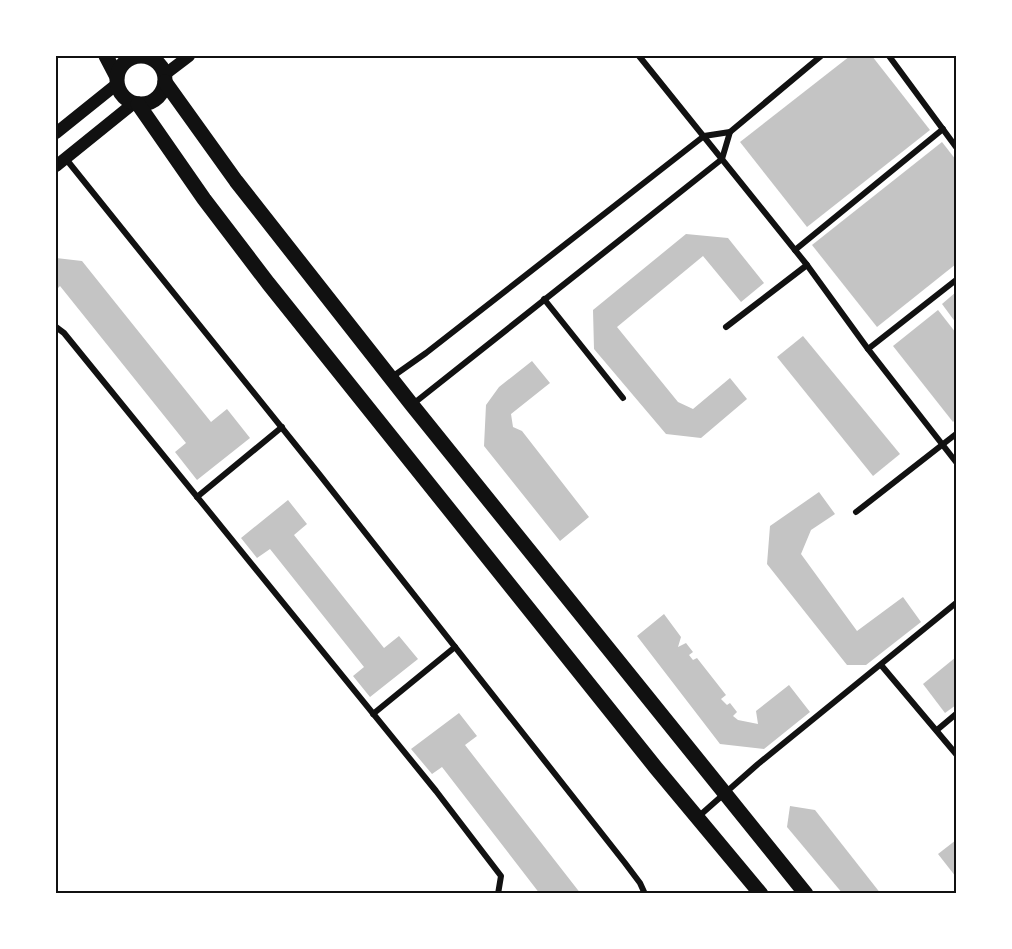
<svg xmlns="http://www.w3.org/2000/svg" width="1012" height="949" viewBox="0 0 1012 949" font-family="Quicksand,sans-serif">
	<style>
		.building { fill: #c4c4c4 }
		.lines { fill: none; stroke-linecap: round; stroke-linejoin: round }
		.minor { stroke: #111; stroke-width: 6 }
		.secondary { stroke: #111; stroke-width: 12 }
		.primary { stroke: #111; stroke-width: 15 }
		.neatline { fill: none; stroke: #111; stroke-width: 2 }
	</style>
	<rect width="100%" height="100%" fill="#fff"/>
	<!-- building -->
	<g class="building">
		<polygon points="850,56 872,56 930,130 807,227 740,142"/>
		<polygon points="942,142 956,160 956,264 877,327 812,245"/>
		<polygon points="686,234 728,238 764,283 741,302 703,256 617,327 678,402 693,409 730,378 747,399 701,438 666,434 594,349 593,310"/>
		<polygon points="56,258 82,261 211,422 227,409 250,438 197,480 175,452 186,443 60,286 56,290"/>
		<polygon points="956,292 956,323 942,304"/>
		<polygon points="938,310 956,333 956,419 953,422 893,346"/>
		<polygon points="803,336 900,454 873,476 777,357"/>
		<polygon points="532,361 550,383 511,414 513,427 522,431 589,517 560,541 484,446 486,405 499,387"/>
		<polygon points="819,492 835,514 811,530 801,554 857,631 903,597 921,622 866,665 847,665 767,564 770,526"/>
		<polygon points="288,500 307,524 294,535 384,648 399,636 418,659 370,697 353,676 364,667 270,549 257,558 241,538"/>
		<polygon points="664,614 681,637 678,647 686,643 693,652 689,655 693,660 697,658 726,695 721,699 727,705 730,703 737,712 733,716 738,720 758,724 756,711 789,685 810,712 764,749 720,744 637,636"/>
		<polygon points="956,657 956,705 945,713 923,684"/>
		<polygon points="459,713 477,736 465,745 581,894 540,894 442,767 432,774 411,749"/>
		<polygon points="790,806 815,810 881,894 843,894 787,827"/>
		<polygon points="956,840 956,877 938,854"/>
	</g>
	<g class="lines">
		<!-- minor -->
		<g class="minor">
			<polyline points="639,56 807,265 868,349 956,462"/>
			<polyline points="889,56 956,147"/>
			<polyline points="66,159 319,474 625,863 640,883 645,894"/>
			<polyline points="795,250 943,129"/>
			<polyline points="544,299 623,398"/>
			<polyline points="56,327 64,333 436,791 501,876 498,894"/>
			<polyline points="726,327 807,265"/>
			<polyline points="868,349 956,280"/>
			<polyline points="392,377 426,353 704,136 730,132 821,56"/>
			<polyline points="413,404 722,159 730,132"/>
			<polyline points="197,497 282,427"/>
			<polyline points="856,512 956,434"/>
			<polyline points="881,665 956,754"/>
			<polyline points="373,714 455,647"/>
			<polyline points="937,730 956,714"/>
			<polyline points="698,817 758,764 956,603"/>
		</g>
		<!-- secondary -->
		<g class="secondary">
			<polyline points="153,59 157,56"/>
			<polyline points="164,75 189,56"/>
			<polyline points="56,133 117,84"/>
			<polyline points="56,166 134,103"/>
		</g>
		<!-- primary -->
		<g class="primary">
			<polyline points="106,56 117,77"/>
			<circle cx="141" cy="80" r="24"/>
			<polyline points="165,82 236,181 412,405 806,894"/>
			<polyline points="138,104 204,199 268,283 656,768 761,894"/>
		</g>
	</g>
	<!-- border -->
	<rect width="1012" height="949" fill="none" stroke="#ffffff" stroke-width="114"/>
	<rect x="57" y="57" width="898" height="835" class="neatline"/>
</svg>
